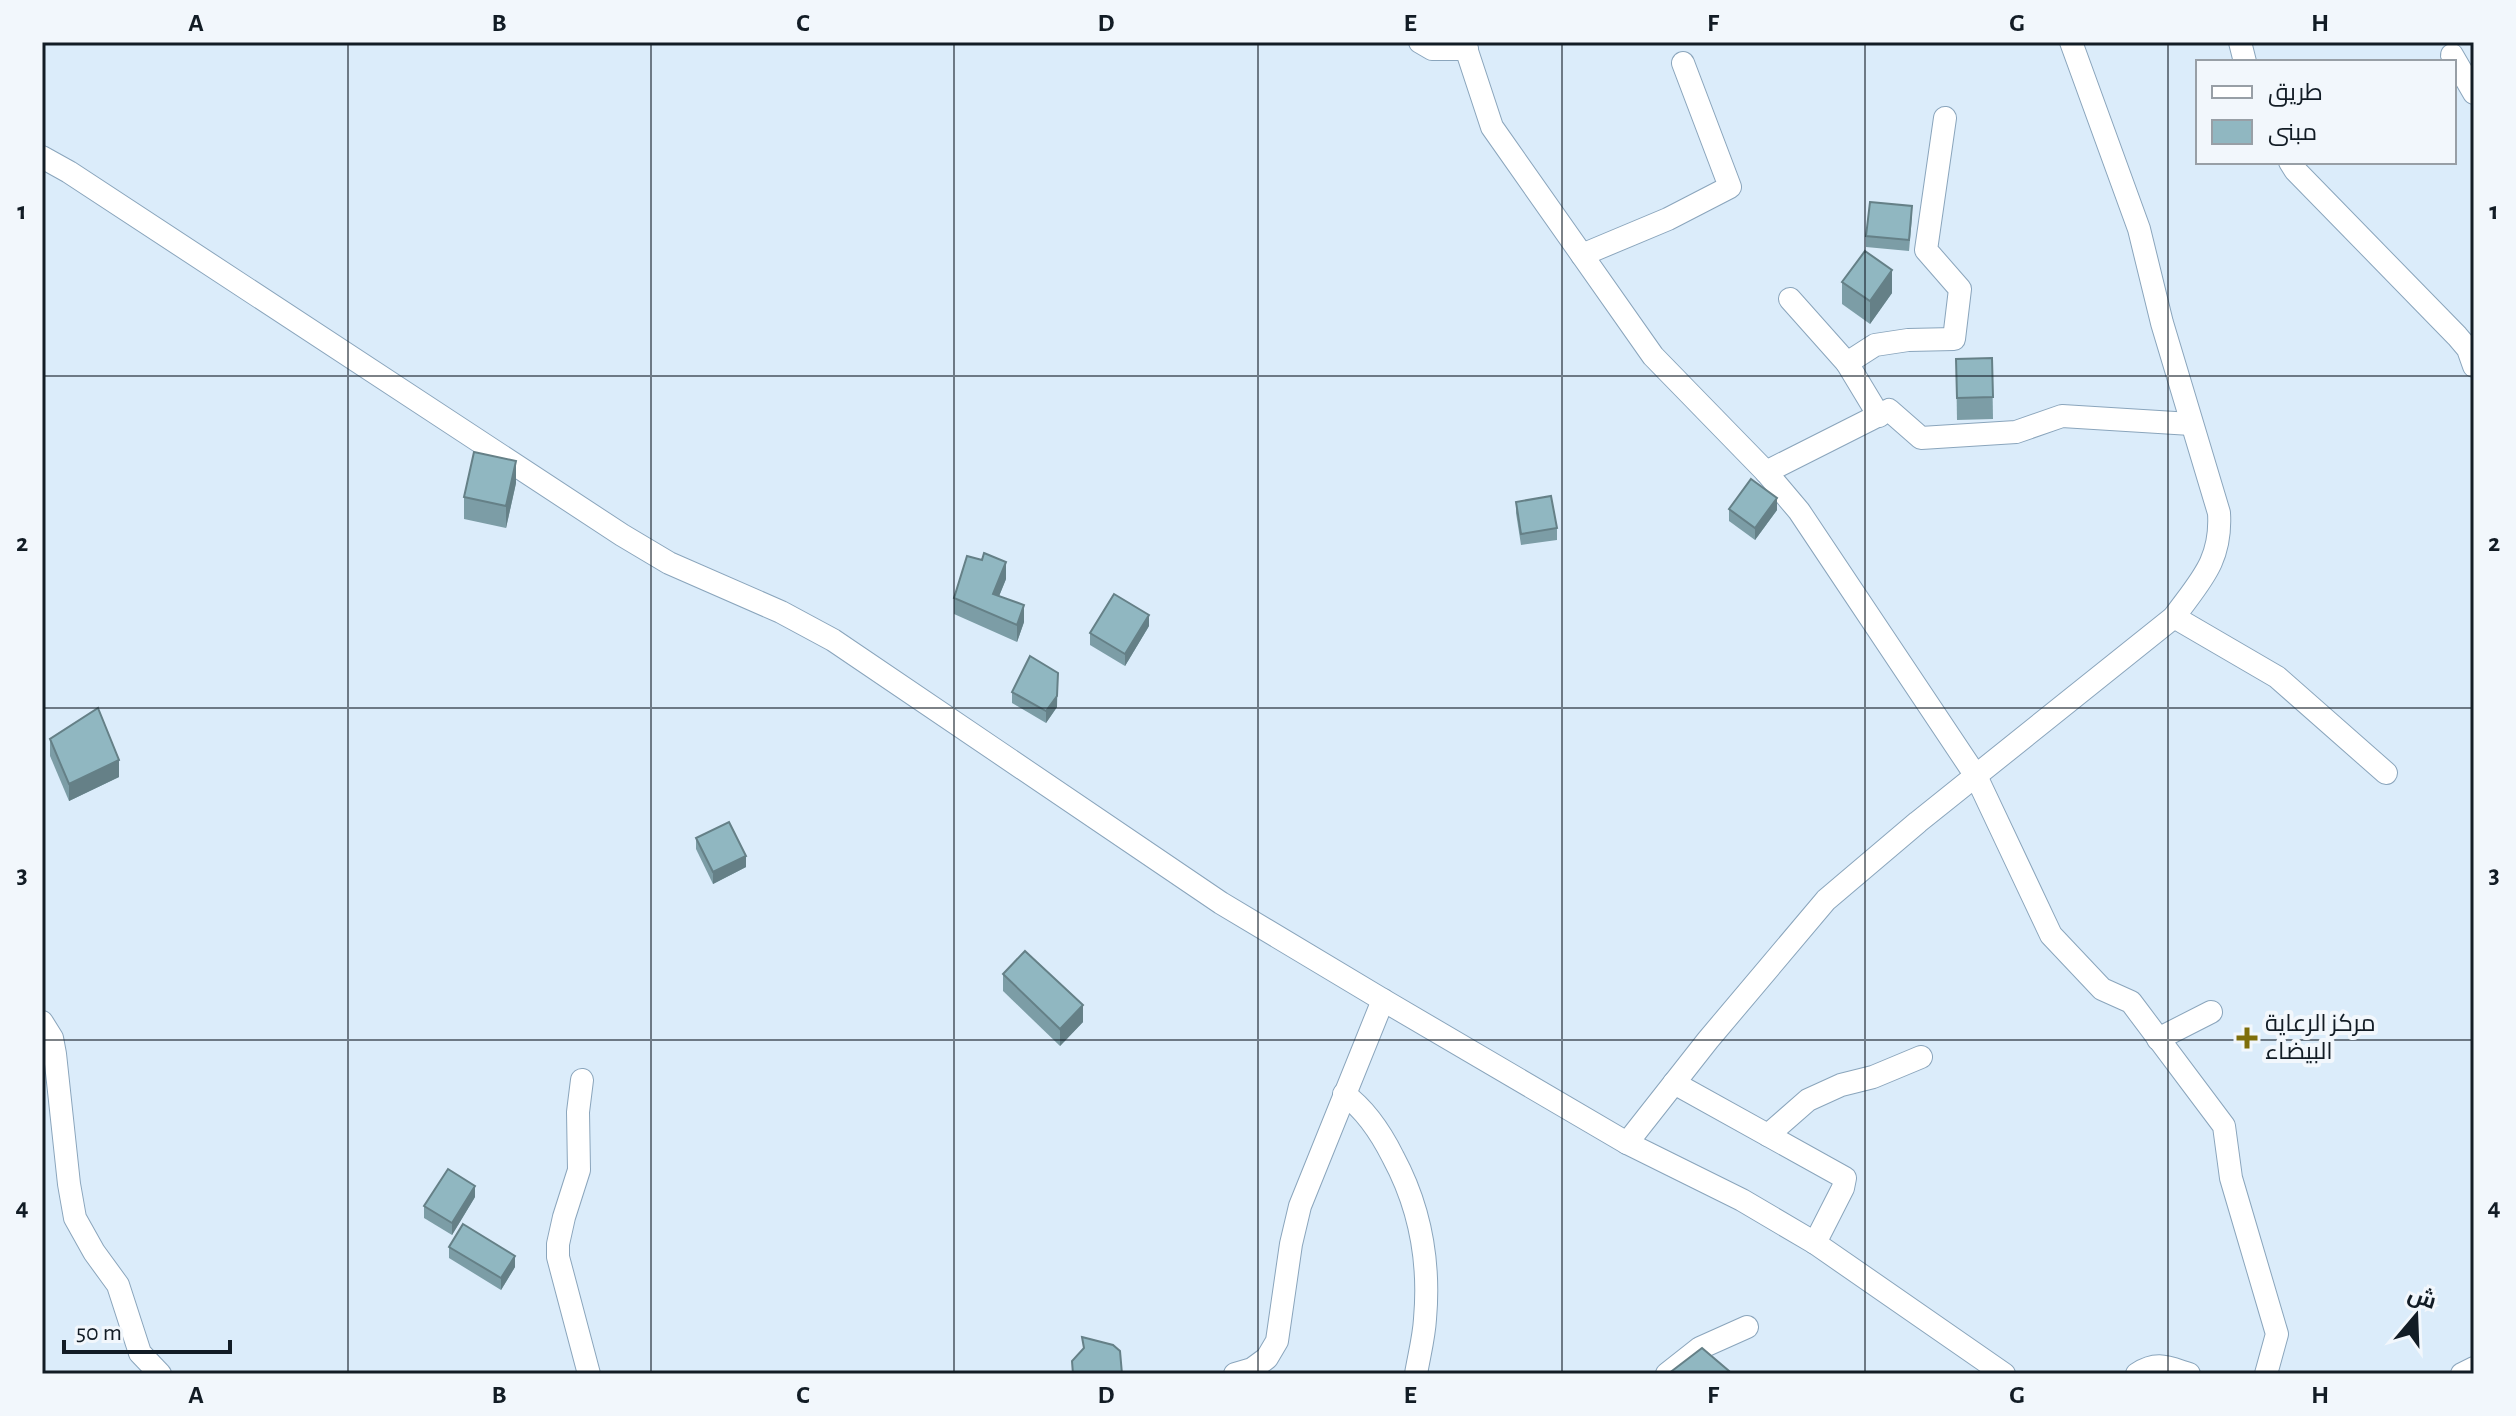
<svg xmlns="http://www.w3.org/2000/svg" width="2516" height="1416" viewBox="0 0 2516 1416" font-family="'Alegreya Sans',Cairo,sans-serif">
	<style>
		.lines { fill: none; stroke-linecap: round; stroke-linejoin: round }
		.minor-casing { stroke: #8aa5bc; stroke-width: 24 }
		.minor { stroke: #fff; stroke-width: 22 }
		.wall { fill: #7c9da6 }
		.shaded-wall { fill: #658087 }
		.building { fill: #90b7c1; stroke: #658087; stroke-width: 2 }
		.grid { fill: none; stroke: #121c25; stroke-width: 2; stroke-opacity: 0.55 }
		.poi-dot { fill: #7e6e0b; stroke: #f2f7fc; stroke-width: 3 }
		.labels { text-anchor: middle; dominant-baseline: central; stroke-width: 8; stroke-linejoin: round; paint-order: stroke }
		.poi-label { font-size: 24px; fill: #121c25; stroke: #f2f7fc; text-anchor: start }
		.neatline { fill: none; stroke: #121c25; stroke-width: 3 }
		.grid-label { font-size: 26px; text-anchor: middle; font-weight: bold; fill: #121c25 }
	</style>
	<rect width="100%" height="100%" fill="#dbecfa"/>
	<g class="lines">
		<defs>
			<g id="minor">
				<polyline points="1420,42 1432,49 1467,49"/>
				<polyline points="1464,42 1492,127 1653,356 1766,472 1799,511 1976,776 2051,935 2102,989 2131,1002 2224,1126 2231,1178 2277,1334 2266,1374"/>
				<polyline points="2240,42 2245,62"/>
				<polyline points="2452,55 2474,93"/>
				<polyline points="42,157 69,172 622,535 669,563 781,612 833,640 1221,903 1383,1000 1627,1143 1742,1200 1815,1243 2004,1374"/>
				<polyline points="2290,162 2295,170 2457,336 2468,349 2474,366"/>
				<polyline points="1582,255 1668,219 1730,187 1683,63"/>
				<polyline points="1790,299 1847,363"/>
				<polyline points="1879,416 1847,363 1875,345 1908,340 1954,339 1960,289 1926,250 1945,118"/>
				<polyline points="1766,472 1889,410 1921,438 2016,432 2062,416 2191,424"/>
				<polyline points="2174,617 2277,677 2386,773"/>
				<polyline points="42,1022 52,1038 55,1054 69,1184 75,1218 94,1252 118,1285 140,1353 160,1374"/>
				<polyline points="2158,1039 2211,1012"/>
				<polyline points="582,1080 578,1112 579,1170 564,1217 558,1244 558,1257 589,1374"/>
				<polyline points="1674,1083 1845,1178 1843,1188 1815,1243"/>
				<path d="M1344,1094c22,16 37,39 49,63 27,50 37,105 32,162 -1,18 -6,37 -9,55"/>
				<polyline points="1768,1135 1808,1100 1841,1085 1873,1077 1921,1057"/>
				<path d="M1627,1143l81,-103 118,-140 92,-78 256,-205c26,-36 48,-56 45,-104l-57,-190 -23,-94 -68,-187"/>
				<polyline points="1235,1374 1252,1369 1267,1358 1277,1341 1291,1244 1300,1206 1383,1000"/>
				<polyline points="1667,1374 1700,1348 1747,1327"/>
				<path d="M2137,1374c20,-13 30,-7 52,0"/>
				<polyline points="2462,1374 2474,1368"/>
			</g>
		</defs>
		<!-- minor casing -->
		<use href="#minor" class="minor-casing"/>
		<!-- minor -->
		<use href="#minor" class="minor"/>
	</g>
	<!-- wall -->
	<g class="wall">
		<polygon points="1912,217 1909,251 1866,247 1866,236"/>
		<polygon points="1842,282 1892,293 1870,324 1842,304"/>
		<polygon points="1992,358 1993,419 1957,420 1956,359"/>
		<polygon points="516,483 506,528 464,519 464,497"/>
		<polygon points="1516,502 1557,528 1557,540 1521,545 1516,513"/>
		<polygon points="1729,509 1777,510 1755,540 1729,521"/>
		<polygon points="1006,579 999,596 1024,622 1017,642 954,614 954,598"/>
		<polygon points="1149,626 1125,666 1090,645 1090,633"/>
		<polygon points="1058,673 1057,707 1046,723 1012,703 1012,692"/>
		<polygon points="50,739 119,777 69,801 50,756"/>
		<polygon points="696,838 746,867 713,884 696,849"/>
		<polygon points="1003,974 1083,1022 1060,1046 1003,991"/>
		<polygon points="475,1197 452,1235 424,1218 424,1206"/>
		<polygon points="449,1247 515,1267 501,1290 449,1258"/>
	</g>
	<!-- shaded-wall -->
	<g class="shaded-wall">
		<polygon points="1892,270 1892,293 1870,324 1870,301"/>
		<polygon points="516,461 516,483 506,528 506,506"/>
		<polygon points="1777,498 1777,510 1755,540 1755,528"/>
		<polygon points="1006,562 1006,579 993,611 993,594"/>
		<polygon points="1024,605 1024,622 1017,642 1017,625"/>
		<polygon points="1149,615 1149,626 1125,666 1125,654"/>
		<polygon points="1057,696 1057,707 1046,723 1046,711"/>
		<polygon points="119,760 119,777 69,801 69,784"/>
		<polygon points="746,856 746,867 713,884 713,872"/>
		<polygon points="1083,1005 1083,1022 1060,1046 1060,1029"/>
		<polygon points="475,1186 475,1197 452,1235 452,1223"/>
		<polygon points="515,1256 515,1267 501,1290 501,1278"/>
	</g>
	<!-- building -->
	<g class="building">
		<polygon points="1870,202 1912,206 1909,240 1866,236"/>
		<polygon points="1865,251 1892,270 1870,301 1842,282"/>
		<polygon points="1992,358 1993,397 1957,398 1956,359"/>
		<polygon points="474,452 516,461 506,506 464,497"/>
		<polygon points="1751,479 1777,498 1755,528 1729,509"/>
		<polygon points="1551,496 1557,528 1521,534 1516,502"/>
		<polygon points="984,553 1006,562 993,594 1024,605 1017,625 954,598 967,556 982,560"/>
		<polygon points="1114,594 1149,615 1125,654 1090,633"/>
		<polygon points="1030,656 1058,673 1057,696 1046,711 1012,692"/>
		<polygon points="98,708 119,760 69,784 50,739"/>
		<polygon points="729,822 746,856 713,872 696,838"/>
		<polygon points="1025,951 1083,1005 1060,1029 1003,974"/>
		<polygon points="448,1169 475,1186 452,1223 424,1206"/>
		<polygon points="463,1224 515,1256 501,1278 449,1247"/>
		<polygon points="1082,1337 1113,1345 1120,1351 1122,1374 1073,1374 1072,1361 1084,1348"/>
		<polygon points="1702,1348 1729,1371 1727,1374 1668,1374"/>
	</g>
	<!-- grid -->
	<path class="grid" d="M348,42v1332M651,42v1332M954,42v1332M1258,42v1332M1562,42v1332M1865,42v1332M2168,42v1332M42,376h2432M42,708h2432M42,1040h2432"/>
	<!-- markers -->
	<path class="poi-dot" d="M2243 1026h8v8h8v8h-8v8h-8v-8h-8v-8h8z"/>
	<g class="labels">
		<!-- poi labels -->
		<g class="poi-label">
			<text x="2265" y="1024">مركز الرعاية<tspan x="2265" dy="28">البيضاء</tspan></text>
		</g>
	</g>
	<!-- border -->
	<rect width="2516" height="1416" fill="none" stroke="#f2f7fc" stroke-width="88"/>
	<!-- legend -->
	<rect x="2196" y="60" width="260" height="104" fill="#f2f7fc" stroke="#989fa6" stroke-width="2"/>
	<rect x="2212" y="86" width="40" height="12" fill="#ffffff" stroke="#989fa6" stroke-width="2"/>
	<text x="2268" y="100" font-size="24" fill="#121c25">طريق</text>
	<rect x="2212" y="120" width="40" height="24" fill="#90b7c1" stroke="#989fa6" stroke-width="2"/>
	<text x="2268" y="140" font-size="24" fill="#121c25">مبنى</text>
	<!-- north arrow -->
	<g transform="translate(2416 1316) rotate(19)" stroke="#f2f7fc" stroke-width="6" paint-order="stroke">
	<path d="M0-6L14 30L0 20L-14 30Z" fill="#121c25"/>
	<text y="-12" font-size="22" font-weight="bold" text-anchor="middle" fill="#121c25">ش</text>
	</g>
	<!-- scale -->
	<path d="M64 1340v12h166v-12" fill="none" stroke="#121c25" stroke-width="4"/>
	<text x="76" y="1340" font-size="24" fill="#121c25" stroke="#f2f7fc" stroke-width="6" paint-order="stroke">50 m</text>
	<rect x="44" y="44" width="2428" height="1328" class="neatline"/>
	<g class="grid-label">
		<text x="196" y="31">A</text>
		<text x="499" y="31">B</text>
		<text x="803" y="31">C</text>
		<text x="1106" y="31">D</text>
		<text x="1410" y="31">E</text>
		<text x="1713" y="31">F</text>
		<text x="2017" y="31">G</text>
		<text x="2320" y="31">H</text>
		<text x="22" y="219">1</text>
		<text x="2494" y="219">1</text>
		<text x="22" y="551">2</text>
		<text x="2494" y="551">2</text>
		<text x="22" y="883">3</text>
		<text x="2494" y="883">3</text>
		<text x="22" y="1215">4</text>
		<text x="2494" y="1215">4</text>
		<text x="196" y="1403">A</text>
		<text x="499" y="1403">B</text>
		<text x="803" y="1403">C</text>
		<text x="1106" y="1403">D</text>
		<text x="1410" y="1403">E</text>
		<text x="1713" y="1403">F</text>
		<text x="2017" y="1403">G</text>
		<text x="2320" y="1403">H</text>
	</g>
</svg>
